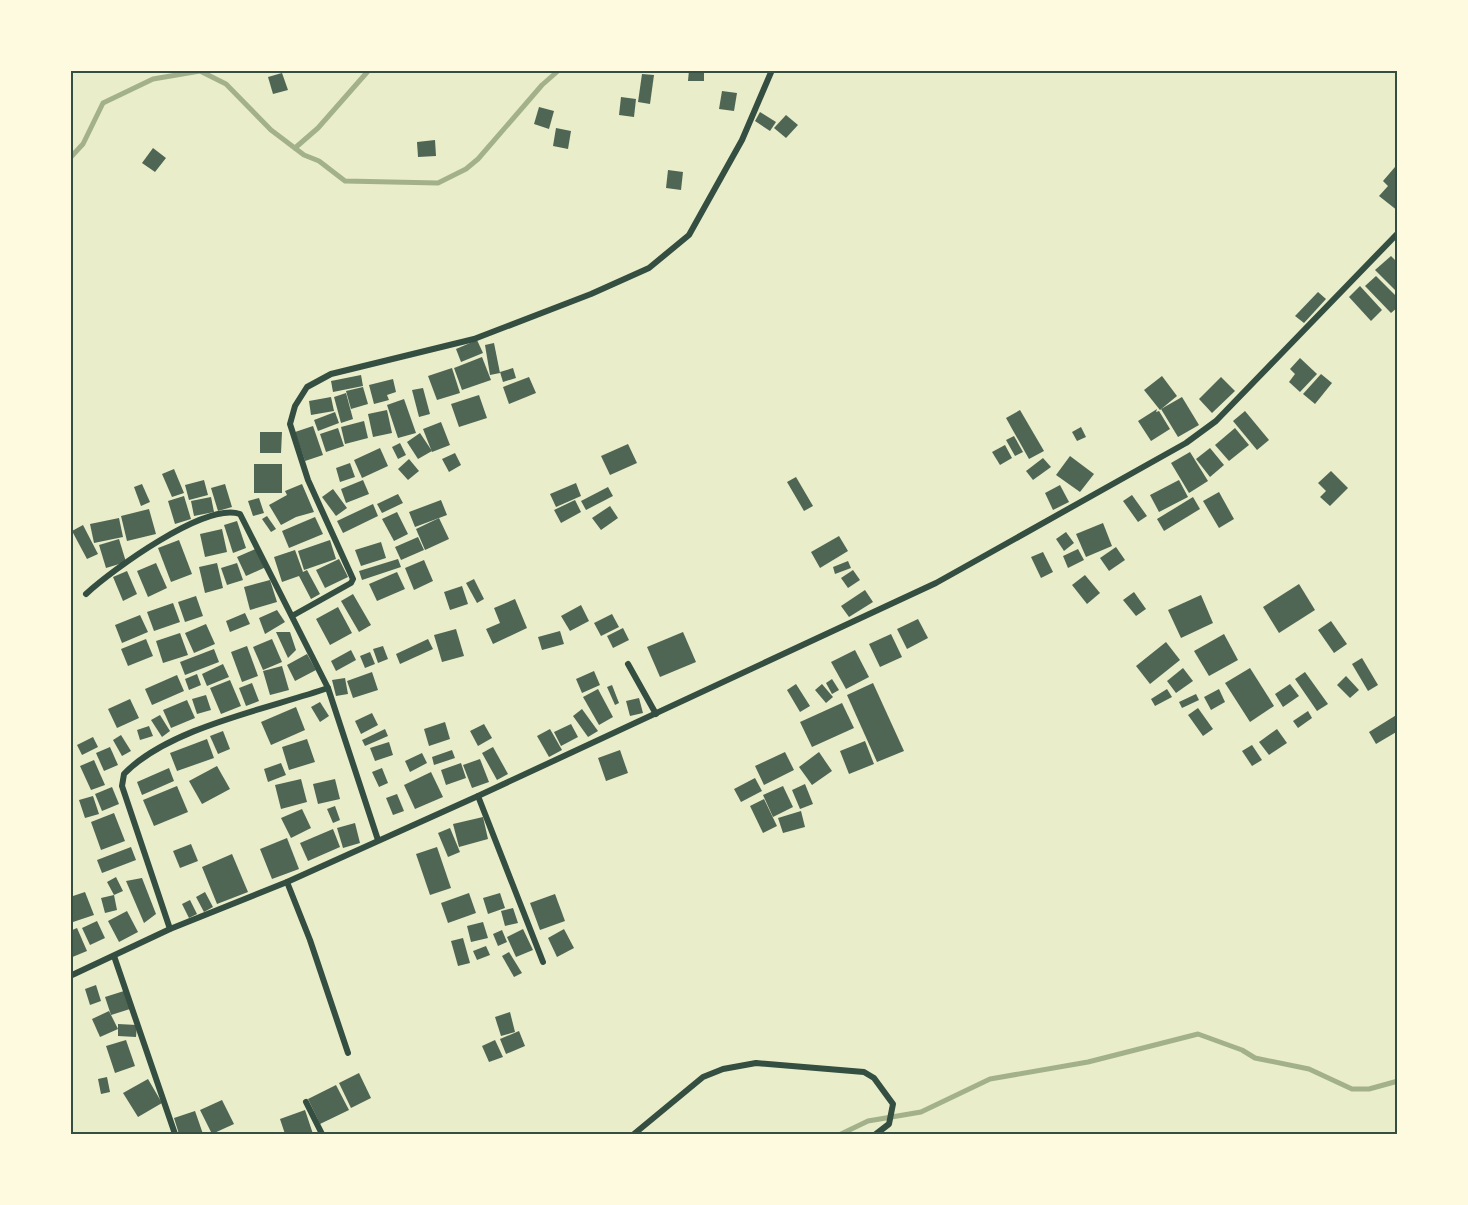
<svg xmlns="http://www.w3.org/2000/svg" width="1468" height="1205" viewBox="0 0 1468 1205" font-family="Barlow,sans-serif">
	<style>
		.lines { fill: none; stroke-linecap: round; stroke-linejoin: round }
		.stream { stroke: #a3b18a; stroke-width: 5 }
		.building { fill: #4f6655 }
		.minor { stroke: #344e41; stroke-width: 6 }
		.neatline { fill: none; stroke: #344e41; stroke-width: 2 }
	</style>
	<rect width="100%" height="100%" fill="#e9edc9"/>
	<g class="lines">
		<!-- stream -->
		<g class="stream">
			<polyline points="295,148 318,128 369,70"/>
			<polyline points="70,158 83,144 103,103 153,79 200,71 226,84 271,130 304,155 319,161 345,181 438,183 466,169 478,159 542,85 559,70"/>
			<polyline points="841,1134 868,1121 921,1112 990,1079 1088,1062 1198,1034 1242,1050 1255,1058 1309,1069 1352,1089 1369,1089 1398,1081"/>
		</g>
	</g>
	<!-- building -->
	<g class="building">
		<polygon points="689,70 704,70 704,81 688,81"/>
		<polygon points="282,73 288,90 273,94 268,77"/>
		<polygon points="642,74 654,75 650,104 638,102"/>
		<polygon points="722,91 737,93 734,111 719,109"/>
		<polygon points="621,97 636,99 634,117 619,115"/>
		<polygon points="539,107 554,111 549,129 534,124"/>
		<polygon points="760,112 776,122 770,131 755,121"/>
		<polygon points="786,115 798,125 786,138 774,128"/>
		<polygon points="556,128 571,131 568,149 553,146"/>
		<polygon points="435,140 436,156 418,157 417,142"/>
		<polygon points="153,148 166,158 155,172 142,163"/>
		<polygon points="1395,167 1398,170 1398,211 1379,196 1388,186 1383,181"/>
		<polygon points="668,170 683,172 681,190 666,188"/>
		<polygon points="1391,256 1398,263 1398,293 1375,270"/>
		<polygon points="1376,276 1398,298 1398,307 1391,313 1365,286"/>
		<polygon points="1360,286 1382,310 1371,321 1349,297"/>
		<polygon points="1318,292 1326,299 1304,323 1295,316"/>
		<polygon points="477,340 483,353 461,362 456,349"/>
		<polygon points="494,343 500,373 490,375 485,345"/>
		<polygon points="482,357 491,380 462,390 454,368"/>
		<polygon points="1300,358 1317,374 1300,392 1289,382 1295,374 1290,369"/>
		<polygon points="452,368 460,393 437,400 428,376"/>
		<polygon points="513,368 516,378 503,382 500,372"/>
		<polygon points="1321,374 1332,383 1315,404 1303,394"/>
		<polygon points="361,375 363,386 333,392 331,381"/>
		<polygon points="1162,376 1177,396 1160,410 1144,390"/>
		<polygon points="529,377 536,393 509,404 503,387"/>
		<polygon points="1221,377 1235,391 1212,413 1199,399"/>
		<polygon points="393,379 396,392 387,395 389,400 374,404 369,385"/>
		<polygon points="363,387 368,404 351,409 346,391"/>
		<polygon points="423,388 430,414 419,417 412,390"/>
		<polygon points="346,393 353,419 341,423 334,397"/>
		<polygon points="479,395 487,418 459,427 451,404"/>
		<polygon points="331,397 334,411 311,415 309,401"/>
		<polygon points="1182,397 1199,425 1178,437 1161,409"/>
		<polygon points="404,399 416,433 398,438 387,405"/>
		<polygon points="1157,409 1156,412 1159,411 1170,429 1151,441 1138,421"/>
		<polygon points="387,410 392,433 373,437 368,414"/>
		<polygon points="1020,410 1044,451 1029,459 1006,418"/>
		<polygon points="1245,411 1269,440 1257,450 1233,421"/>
		<polygon points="335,412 339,423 318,431 314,420"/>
		<polygon points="364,421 368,438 345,444 341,427"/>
		<polygon points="441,422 450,445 432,452 423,429"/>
		<polygon points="313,426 323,455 305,461 295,432"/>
		<polygon points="1081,427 1086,437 1077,441 1072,432"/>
		<polygon points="338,428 344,446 326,452 320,434"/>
		<polygon points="1235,428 1249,445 1229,461 1215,445"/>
		<polygon points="260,432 282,432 281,453 260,453"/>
		<polygon points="420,433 432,451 418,459 407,442"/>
		<polygon points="1014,436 1023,452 1015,456 1006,440"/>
		<polygon points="400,443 406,455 398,459 392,447"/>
		<polygon points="628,444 637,463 610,475 601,456"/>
		<polygon points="1005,445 1012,458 1000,465 992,452"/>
		<polygon points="380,448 388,466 362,478 354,460"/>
		<polygon points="1210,448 1224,465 1210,477 1196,459"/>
		<polygon points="1190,452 1208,481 1189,493 1171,463"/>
		<polygon points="455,453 461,465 449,472 442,459"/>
		<polygon points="1070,456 1094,474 1080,492 1056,475"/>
		<polygon points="1043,458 1051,467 1033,480 1026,471"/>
		<polygon points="409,459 419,471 408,480 398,469"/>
		<polygon points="350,463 355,477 340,482 336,468"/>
		<rect x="254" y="464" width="28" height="29"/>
		<polygon points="174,469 184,493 172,497 162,474"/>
		<polygon points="1331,471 1348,488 1330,506 1320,497 1326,491 1318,483"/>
		<polygon points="796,477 813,506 804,511 787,482"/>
		<polygon points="204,480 208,495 189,500 185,485"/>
		<polygon points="363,480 369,494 346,503 341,489"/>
		<polygon points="1179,480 1188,497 1159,512 1150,495"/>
		<polygon points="576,483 581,496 556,507 550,494"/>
		<polygon points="142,484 150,502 141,506 134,487"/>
		<polygon points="225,484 232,507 218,511 211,488"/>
		<polygon points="302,484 314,512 296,517 281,525 269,505 287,495 285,491"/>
		<polygon points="1060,485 1069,502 1053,510 1045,493"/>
		<polygon points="608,487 613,496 586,510 581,501"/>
		<polygon points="333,489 347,508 336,516 322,497"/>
		<polygon points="1219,492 1234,519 1219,528 1203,501"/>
		<polygon points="398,494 403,503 382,513 377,504"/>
		<polygon points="1132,495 1147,516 1138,522 1123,501"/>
		<polygon points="184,496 191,519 175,524 168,501"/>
		<polygon points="211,497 214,512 194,516 191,501"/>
		<polygon points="1193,497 1200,509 1164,531 1157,519"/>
		<polygon points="259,498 264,513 253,516 248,501"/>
		<polygon points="441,500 447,515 415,527 409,512"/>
		<polygon points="575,500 581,512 561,523 554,510"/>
		<polygon points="373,504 378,516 343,533 337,521"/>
		<polygon points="610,506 618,518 601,530 592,518"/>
		<polygon points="149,509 156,534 127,541 121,516"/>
		<polygon points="397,512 408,534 394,541 382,519"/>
		<polygon points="267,516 276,529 271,532 262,519"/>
		<polygon points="315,517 323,534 289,548 282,531"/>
		<polygon points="119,518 123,537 94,543 90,524"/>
		<polygon points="439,518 449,539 425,550 416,529"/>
		<polygon points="237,521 246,548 233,553 224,525"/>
		<polygon points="1103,523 1112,546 1086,557 1076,534"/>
		<polygon points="83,525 98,554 87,559 72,531"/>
		<polygon points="222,529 227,552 205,557 200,534"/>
		<polygon points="1066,532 1074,543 1064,551 1056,539"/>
		<polygon points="839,536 848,551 820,568 811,552"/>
		<polygon points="418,537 424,550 401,560 395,547"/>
		<polygon points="119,539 126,562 106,568 99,545"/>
		<polygon points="179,540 192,574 171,582 158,548"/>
		<polygon points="330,540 336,559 304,570 298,551"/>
		<polygon points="381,542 386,558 361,566 355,550"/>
		<polygon points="1116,547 1125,560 1109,571 1100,558"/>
		<polygon points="258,548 266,567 246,576 237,557"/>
		<polygon points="1078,549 1084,560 1068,568 1063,556"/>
		<polygon points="295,550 303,572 307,570 320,594 311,599 299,576 282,582 274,557"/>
		<polygon points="1043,552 1053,572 1041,578 1031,557"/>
		<polygon points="339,559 348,577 325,588 316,570"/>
		<polygon points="398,559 401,567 362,580 359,571"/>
		<polygon points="424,560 433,581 414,590 405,568"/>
		<polygon points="848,561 851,568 835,574 833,567"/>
		<polygon points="156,563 167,588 148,597 137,571"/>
		<polygon points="217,563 223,588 205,593 199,567"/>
		<polygon points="237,563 243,580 227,585 221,568"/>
		<polygon points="853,570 860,580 848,588 841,578"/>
		<polygon points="127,571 137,594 123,601 113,577"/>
		<polygon points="397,572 405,589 377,601 369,584"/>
		<polygon points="1085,575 1100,593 1087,604 1072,585"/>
		<polygon points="474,579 484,599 477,603 466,583"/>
		<polygon points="270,580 277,602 250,610 244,587"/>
		<polygon points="1299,584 1315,610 1279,633 1263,607"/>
		<polygon points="462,586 468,604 450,610 444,592"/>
		<polygon points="865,590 873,602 849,617 841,606"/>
		<polygon points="1134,592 1146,609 1136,616 1123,600"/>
		<polygon points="353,594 371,625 359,632 341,601"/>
		<polygon points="1201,595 1213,623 1181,638 1168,610"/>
		<polygon points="196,596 203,616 185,622 178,602"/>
		<polygon points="515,599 527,628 493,644 486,629 500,623 494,608"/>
		<polygon points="173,603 180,622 154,631 147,612"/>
		<polygon points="581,605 589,621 570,631 561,616"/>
		<polygon points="338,607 352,633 330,645 316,619"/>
		<polygon points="277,610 285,622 265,634 259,618"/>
		<polygon points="245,613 250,624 230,632 226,621"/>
		<polygon points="612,614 619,627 601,636 594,623"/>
		<polygon points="140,615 148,632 122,643 115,625"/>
		<polygon points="918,619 928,638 907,649 897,629"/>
		<polygon points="1331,621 1347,644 1334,653 1318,630"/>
		<polygon points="206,624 215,644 194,653 185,633"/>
		<polygon points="623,628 629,640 613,648 607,636"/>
		<polygon points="456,629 464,656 442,662 434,635"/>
		<polygon points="560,631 564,644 542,650 538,637"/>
		<polygon points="276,632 290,632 296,650 288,658"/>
		<polygon points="683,632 696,662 660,677 647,647"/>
		<polygon points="180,633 188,655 163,663 156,641"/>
		<polygon points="891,634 902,657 880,667 869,644"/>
		<polygon points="1224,634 1238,660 1209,676 1194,651"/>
		<polygon points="146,639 153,656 128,666 121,649"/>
		<polygon points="272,639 282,662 263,670 253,647"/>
		<polygon points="428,639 433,649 400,664 396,654"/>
		<polygon points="1166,642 1180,660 1150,684 1136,666"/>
		<polygon points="247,646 258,676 242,682 231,652"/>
		<polygon points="383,646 388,659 378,663 373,649"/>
		<polygon points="214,649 219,662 185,675 180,662"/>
		<polygon points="351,650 356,660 336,671 331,661"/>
		<polygon points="855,650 869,677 846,689 831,662"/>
		<polygon points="370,652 375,664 365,668 360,656"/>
		<polygon points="307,654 316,670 295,681 287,665"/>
		<polygon points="1362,658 1378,685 1368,691 1352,664"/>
		<polygon points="223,664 229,677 207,686 202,674"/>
		<polygon points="282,666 289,690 270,695 263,671"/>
		<polygon points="1183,668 1193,681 1176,693 1167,681"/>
		<polygon points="1250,668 1274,706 1250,722 1225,683"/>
		<polygon points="594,671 600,685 582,693 576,679"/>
		<polygon points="372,672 378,690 353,698 347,681"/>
		<polygon points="1305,672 1328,704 1317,711 1295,679"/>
		<polygon points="197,674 201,685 189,690 185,679"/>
		<polygon points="177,675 184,691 152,705 145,689"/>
		<polygon points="1346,676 1359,690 1350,698 1337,685"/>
		<polygon points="345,678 348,694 336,696 332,680"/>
		<polygon points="832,679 839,690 832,694 826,683"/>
		<polygon points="230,680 241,706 221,714 210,688"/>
		<polygon points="252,683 259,701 246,706 239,688"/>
		<polygon points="873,683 904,751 877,762 847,695"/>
		<polygon points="796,684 810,706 800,712 787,690"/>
		<polygon points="822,684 833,697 826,703 815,690"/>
		<polygon points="1290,684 1299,696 1283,707 1275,694"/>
		<polygon points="612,685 619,703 615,705 607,687"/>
		<polygon points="598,689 613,717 599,725 583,697"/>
		<polygon points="1167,689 1172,697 1155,706 1151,699"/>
		<polygon points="1219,689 1225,702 1211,710 1204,697"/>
		<polygon points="1196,694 1199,700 1182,708 1179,702"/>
		<polygon points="206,695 211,710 197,714 192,699"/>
		<polygon points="639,698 643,713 630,716 626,701"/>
		<polygon points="130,699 139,718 117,728 108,709"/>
		<polygon points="187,700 195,718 171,728 163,710"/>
		<polygon points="320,702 329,716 320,722 311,707"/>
		<polygon points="842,703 854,728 812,747 800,722"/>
		<polygon points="296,707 305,730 271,745 261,722"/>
		<polygon points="1198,708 1213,729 1203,736 1188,715"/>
		<polygon points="582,709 598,731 588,737 573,716"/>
		<polygon points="1308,711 1312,718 1298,728 1293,721"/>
		<polygon points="372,713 378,725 361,734 355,721"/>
		<polygon points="1398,714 1398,731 1376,744 1369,732"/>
		<polygon points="160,715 170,731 162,737 151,720"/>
		<polygon points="445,722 450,739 429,746 424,729"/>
		<polygon points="484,724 492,738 478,746 470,731"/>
		<polygon points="571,724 578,737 561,746 554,732"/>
		<polygon points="149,726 153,736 140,740 137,730"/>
		<polygon points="385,729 388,736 365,746 362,740"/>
		<polygon points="550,729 562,750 549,757 537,736"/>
		<polygon points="1277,729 1287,743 1269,755 1259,742"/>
		<polygon points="223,731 230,749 218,754 210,736"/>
		<polygon points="121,735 131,751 122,756 113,740"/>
		<polygon points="93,737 98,747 82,755 77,745"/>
		<polygon points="207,739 214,758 177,771 170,753"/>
		<polygon points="307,739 315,762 289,770 282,747"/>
		<polygon points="865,741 874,764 849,774 840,751"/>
		<polygon points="389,742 393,755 375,761 370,748"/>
		<polygon points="1252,745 1262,760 1252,766 1242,751"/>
		<polygon points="110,747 118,765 104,771 96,753"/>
		<polygon points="493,747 508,774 497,780 482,753"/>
		<polygon points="452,750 455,758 434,765 432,757"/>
		<polygon points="620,750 628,773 606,781 598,758"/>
		<polygon points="785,752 794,770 764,785 755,766"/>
		<polygon points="819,752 832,771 812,785 799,767"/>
		<polygon points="422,753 427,763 410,772 405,761"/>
		<polygon points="480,759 489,782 472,788 463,765"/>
		<polygon points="94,760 105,785 91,790 80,766"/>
		<polygon points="281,763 286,775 268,782 264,769"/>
		<polygon points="461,763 466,778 446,785 441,770"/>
		<polygon points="217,766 230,789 202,804 189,781"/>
		<polygon points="169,768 174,781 142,795 137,782"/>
		<polygon points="382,768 388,783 379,787 372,772"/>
		<polygon points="431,772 443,797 415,809 404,785"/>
		<polygon points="755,778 762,791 741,802 734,789"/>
		<polygon points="301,779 307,802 281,809 275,785"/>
		<polygon points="335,779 340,799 318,804 313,784"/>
		<polygon points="805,784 813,804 800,809 792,790"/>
		<polygon points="177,786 188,812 154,826 143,800"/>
		<polygon points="783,786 793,807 773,817 763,795"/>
		<polygon points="112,787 119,804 102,811 95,794"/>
		<polygon points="397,794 404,811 393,815 386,798"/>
		<polygon points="93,796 99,814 85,818 79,800"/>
		<polygon points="764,799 777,826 763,833 750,806"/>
		<polygon points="335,806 340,820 333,823 327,809"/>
		<polygon points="302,809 311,828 291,838 281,818"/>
		<polygon points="801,811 805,827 783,833 778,818"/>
		<polygon points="114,813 125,841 101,850 91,822"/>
		<polygon points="483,817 488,839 459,847 453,824"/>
		<polygon points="355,823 360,843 343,848 337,828"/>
		<polygon points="450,828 460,852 448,857 438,833"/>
		<polygon points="333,829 340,847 308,861 300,843"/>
		<polygon points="287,838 299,869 272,879 260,849"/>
		<polygon points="191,844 198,861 180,868 173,851"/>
		<polygon points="131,847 136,860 102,873 97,860"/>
		<polygon points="437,847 451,888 430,895 416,854"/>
		<polygon points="232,854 248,892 217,904 202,867"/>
		<polygon points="116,877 123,891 114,895 117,910 105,913 101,898 114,895 107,882"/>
		<polygon points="142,878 156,914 144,923 126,881"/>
		<polygon points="85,892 94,915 70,923 70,897"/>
		<polygon points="205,892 213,907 204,912 196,897"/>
		<polygon points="469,893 476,913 448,923 441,903"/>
		<polygon points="500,893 505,908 488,914 483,898"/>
		<polygon points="555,894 565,921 540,930 530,903"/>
		<polygon points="190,900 197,914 189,918 182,904"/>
		<polygon points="513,908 518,923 505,926 501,911"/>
		<polygon points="127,911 138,932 119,942 108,921"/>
		<polygon points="97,921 105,938 90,945 82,928"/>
		<polygon points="483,922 488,938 471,942 467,926"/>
		<polygon points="77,928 87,951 70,958 70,931"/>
		<polygon points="523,929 533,950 516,957 507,937"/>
		<polygon points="564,929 574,948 557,957 548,938"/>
		<polygon points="502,930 507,942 498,946 493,934"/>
		<polygon points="463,938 470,963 458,966 451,941"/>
		<polygon points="486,946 490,955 477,960 473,951"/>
		<polygon points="509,952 522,973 514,977 502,956"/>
		<polygon points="96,985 101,1001 90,1005 85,989"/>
		<polygon points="124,991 130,1009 111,1015 105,997"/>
		<polygon points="109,1011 118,1029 100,1037 92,1019"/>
		<polygon points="510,1012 515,1032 501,1036 495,1017"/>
		<polygon points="118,1024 137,1025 136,1037 118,1036"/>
		<polygon points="519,1031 525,1046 506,1054 500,1039"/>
		<polygon points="126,1040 135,1066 115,1073 106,1046"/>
		<polygon points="495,1040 503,1057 489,1062 482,1046"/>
		<polygon points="359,1073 371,1098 351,1108 339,1083"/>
		<polygon points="107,1077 110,1092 101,1094 98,1079"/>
		<polygon points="148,1079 162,1103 138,1117 123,1093"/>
		<polygon points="336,1085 349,1110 320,1124 308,1099"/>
		<polygon points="222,1100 234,1124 212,1134 200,1110"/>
		<polygon points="305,1110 313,1134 285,1134 280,1119"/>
		<polygon points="195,1111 203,1134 179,1134 174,1118"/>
	</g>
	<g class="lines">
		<!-- minor -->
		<g class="minor">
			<path d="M86,594c26,-24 119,-92 154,-80l88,174 50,152"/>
			<polyline points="292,616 351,583 353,579 308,480 290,424 295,406 307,387 331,374 474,339 591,294 649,268 689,235 742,140 772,70"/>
			<polyline points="628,664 656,714"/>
			<polyline points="478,796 543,962"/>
			<polyline points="287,882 310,940 348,1053"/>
			<path d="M170,929l-48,-143 2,-12c44,-46 143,-65 204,-86"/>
			<polyline points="114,956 175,1134"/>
			<polyline points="70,976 170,929 287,882 478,796 936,583 1186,443 1216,421 1398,233"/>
			<polyline points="306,1102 322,1134"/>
			<polyline points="634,1134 703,1077 723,1069 756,1063 864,1072 874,1078 893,1104 889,1124 876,1134"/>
		</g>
	</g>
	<!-- border -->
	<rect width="1468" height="1205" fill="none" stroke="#fefae0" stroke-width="144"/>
	<rect x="72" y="72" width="1324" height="1061" class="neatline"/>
</svg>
